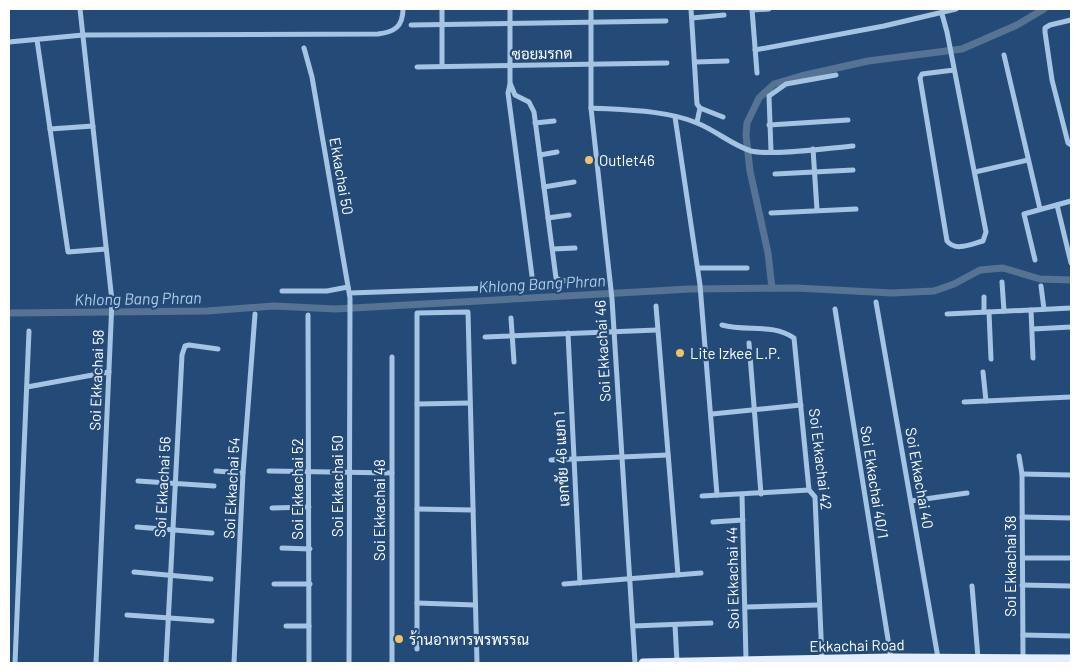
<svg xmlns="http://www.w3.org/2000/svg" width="1080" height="672" viewBox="0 0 1080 672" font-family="Barlow,Sarabun,sans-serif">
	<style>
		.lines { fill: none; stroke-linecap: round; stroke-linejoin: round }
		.canal { stroke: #567394; stroke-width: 7 }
		.minor { stroke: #a5c3e3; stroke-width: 5 }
		.primary { stroke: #e5eefc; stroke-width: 9 }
		.poi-dot { fill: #edc36a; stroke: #244b77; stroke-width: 2 }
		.labels { text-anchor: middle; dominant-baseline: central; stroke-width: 4.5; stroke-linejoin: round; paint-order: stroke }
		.street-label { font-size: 15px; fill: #fff; stroke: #244b77 }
		.poi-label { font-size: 15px; fill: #fff; stroke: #244b77; text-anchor: start }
		.water-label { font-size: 16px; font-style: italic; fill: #b0cdeb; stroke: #244b77 }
	</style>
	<rect width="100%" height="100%" fill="#244b77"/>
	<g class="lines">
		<!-- canal -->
		<g class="canal">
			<polyline points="772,288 768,253 750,171 746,135 747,123 759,98 774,84 801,76 868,61 962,49 1017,25 1044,9"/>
			<polyline points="9,313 207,311 274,306 335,309 690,289 796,288 892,293 934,291 954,284 980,270 1003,268 1040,279 1071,280"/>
		</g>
		<!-- minor -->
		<g class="minor">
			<polyline points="80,9 112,301 96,663"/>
			<polyline points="442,9 442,66"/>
			<polyline points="510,9 510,83 515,95 529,102 534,112 556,278 561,281 581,280"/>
			<polyline points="591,9 591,108 612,299 635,663"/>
			<polyline points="691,9 697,104 700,108 723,117"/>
			<polyline points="752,9 757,73"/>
			<polyline points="752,10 769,9"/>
			<path d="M942,14l5,18 39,200 -3,9c-12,3 -27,11 -36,0l-27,-163 2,-4 32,-4"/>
			<polyline points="692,18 724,15"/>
			<polyline points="1071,20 1050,25 1045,28 1045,32 1052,80 1068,143 1071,145"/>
			<polyline points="411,25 666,21"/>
			<polyline points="37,40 68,252 106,249"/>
			<path d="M9,42l74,-7 295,-1c16,-2 25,-7 25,-25"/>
			<polyline points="304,48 312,77 350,298 349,663"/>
			<polyline points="755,50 884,26 956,9"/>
			<polyline points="1004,55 1040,209"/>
			<polyline points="695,62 727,61"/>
			<polyline points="417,67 667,63"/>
			<polyline points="510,84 508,93 532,276"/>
			<path d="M591,108c32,2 76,2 106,15 18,7 35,22 54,28 20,5 79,-3 102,-5"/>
			<polyline points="675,117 700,285 717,495"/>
			<polyline points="697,122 700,108"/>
			<polyline points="535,123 554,121"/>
			<polyline points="769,125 848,120"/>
			<polyline points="50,129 93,126"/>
			<polyline points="813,149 817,210"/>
			<polyline points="771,151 769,96 786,84 836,75"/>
			<polyline points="540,155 557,152"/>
			<polyline points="975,172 1028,160"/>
			<polyline points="775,174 853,170"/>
			<polyline points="544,187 574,182"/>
			<polyline points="1057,205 1071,263"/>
			<polyline points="771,213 856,209"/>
			<polyline points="548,218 569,215"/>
			<polyline points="553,249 575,248"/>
			<polyline points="1035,260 1024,214 1071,201"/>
			<polyline points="698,268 747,268"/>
			<polyline points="1002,282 1004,311"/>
			<polyline points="1041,286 1044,309"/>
			<polyline points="282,291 327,291 348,287"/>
			<polyline points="350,293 493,288"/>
			<polyline points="984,297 984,312"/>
			<polyline points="876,302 938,658"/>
			<polyline points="656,306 678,575"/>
			<polyline points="835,309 891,658"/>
			<polyline points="1031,310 1033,358"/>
			<polyline points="989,312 991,359"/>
			<polyline points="947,314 1071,308"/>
			<polyline points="308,315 309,663"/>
			<polyline points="511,318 514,362"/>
			<path d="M722,325c25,7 50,-2 72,13l15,152 6,7 7,162"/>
			<polyline points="1033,329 1071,327"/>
			<polyline points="568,333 580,583"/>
			<polyline points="485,337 657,330"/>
			<polyline points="749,343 761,494"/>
			<polyline points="983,372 986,401"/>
			<polyline points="27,387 109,372"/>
			<polyline points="964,402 1071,397"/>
			<polyline points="417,404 470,403"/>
			<polyline points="712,414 801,405"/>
			<polyline points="1019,456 1022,474 1023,658"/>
			<polyline points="551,460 668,455"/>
			<polyline points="216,471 243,473"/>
			<polyline points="269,471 392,473"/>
			<polyline points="1022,474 1071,475"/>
			<polyline points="138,481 214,486"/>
			<polyline points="742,495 746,660"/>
			<polyline points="702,496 809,490"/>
			<polyline points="911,501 967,493"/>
			<polyline points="272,508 309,507"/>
			<polyline points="417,509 473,510"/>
			<polyline points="1022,517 1071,518"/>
			<polyline points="713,522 743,520"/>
			<polyline points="137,527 212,533"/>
			<polyline points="282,548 310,549"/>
			<polyline points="1023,558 1071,558"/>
			<polyline points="134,572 211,579"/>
			<polyline points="274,584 310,584"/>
			<polyline points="564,584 701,573"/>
			<polyline points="1022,585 1071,586"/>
			<polyline points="972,586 978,658"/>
			<polyline points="417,603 475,605"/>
			<polyline points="746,607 819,605"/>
			<polyline points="127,615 212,621"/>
			<polyline points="675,625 677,662"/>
			<polyline points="286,626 309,626"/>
			<polyline points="633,626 711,623"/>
			<polyline points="1023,635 1071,636"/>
			<polyline points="417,649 417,313 468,312 477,663"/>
			<polyline points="15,663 29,331"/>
			<polyline points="166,663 182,355 185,346 189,345 218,349"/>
			<polyline points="234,663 243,473 255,314"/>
			<polyline points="392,663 392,357"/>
		</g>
		<!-- primary -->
		<polyline class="primary" points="643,663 891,658 1071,659"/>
	</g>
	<!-- markers -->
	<g class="poi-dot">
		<circle cx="589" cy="160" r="5"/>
		<circle cx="680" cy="353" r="5"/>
		<circle cx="399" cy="639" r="5"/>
	</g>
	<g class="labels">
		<!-- street labels -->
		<g class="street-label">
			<text transform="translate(542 53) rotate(-1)">ซอยมรกต</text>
			<text transform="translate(342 176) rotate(80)">Ekkachai 50</text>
			<text transform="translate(602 351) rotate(-93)">Soi Ekkachai 46</text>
			<text transform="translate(96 380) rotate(-88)">Soi Ekkachai 58</text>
			<text transform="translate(561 459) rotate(-93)">เอกชัย 46 แยก 1</text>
			<text transform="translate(821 459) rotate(83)">Soi Ekkachai 42</text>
			<text transform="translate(920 478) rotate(80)">Soi Ekkachai 40</text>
			<text transform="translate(875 482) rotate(81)">Soi Ekkachai 40/1</text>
			<text transform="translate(337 486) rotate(-90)">Soi Ekkachai 50</text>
			<text transform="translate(162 487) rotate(-87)">Soi Ekkachai 56</text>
			<text transform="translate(231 488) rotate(-87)">Soi Ekkachai 54</text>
			<text transform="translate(297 489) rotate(-90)">Soi Ekkachai 52</text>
			<text transform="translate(379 510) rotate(-90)">Soi Ekkachai 48</text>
			<text transform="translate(1010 566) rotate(-90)">Soi Ekkachai 38</text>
			<text transform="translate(732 578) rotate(-91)">Soi Ekkachai 44</text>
			<text transform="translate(857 645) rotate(-1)">Ekkachai Road</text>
		</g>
		<!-- poi labels -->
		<g class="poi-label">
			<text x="599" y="160">Outlet46</text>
			<text x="690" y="353">Lite Izkee L.P.</text>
			<text x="409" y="639">ร้านอาหารพรพรรณ</text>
		</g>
		<!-- water labels -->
		<g class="water-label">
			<text transform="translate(542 283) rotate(-3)">Khlong Bang Phran</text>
			<text transform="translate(138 298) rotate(-1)">Khlong Bang Phran</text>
		</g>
	</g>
	<!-- border -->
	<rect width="1080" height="672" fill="none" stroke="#ffffff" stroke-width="20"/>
</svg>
